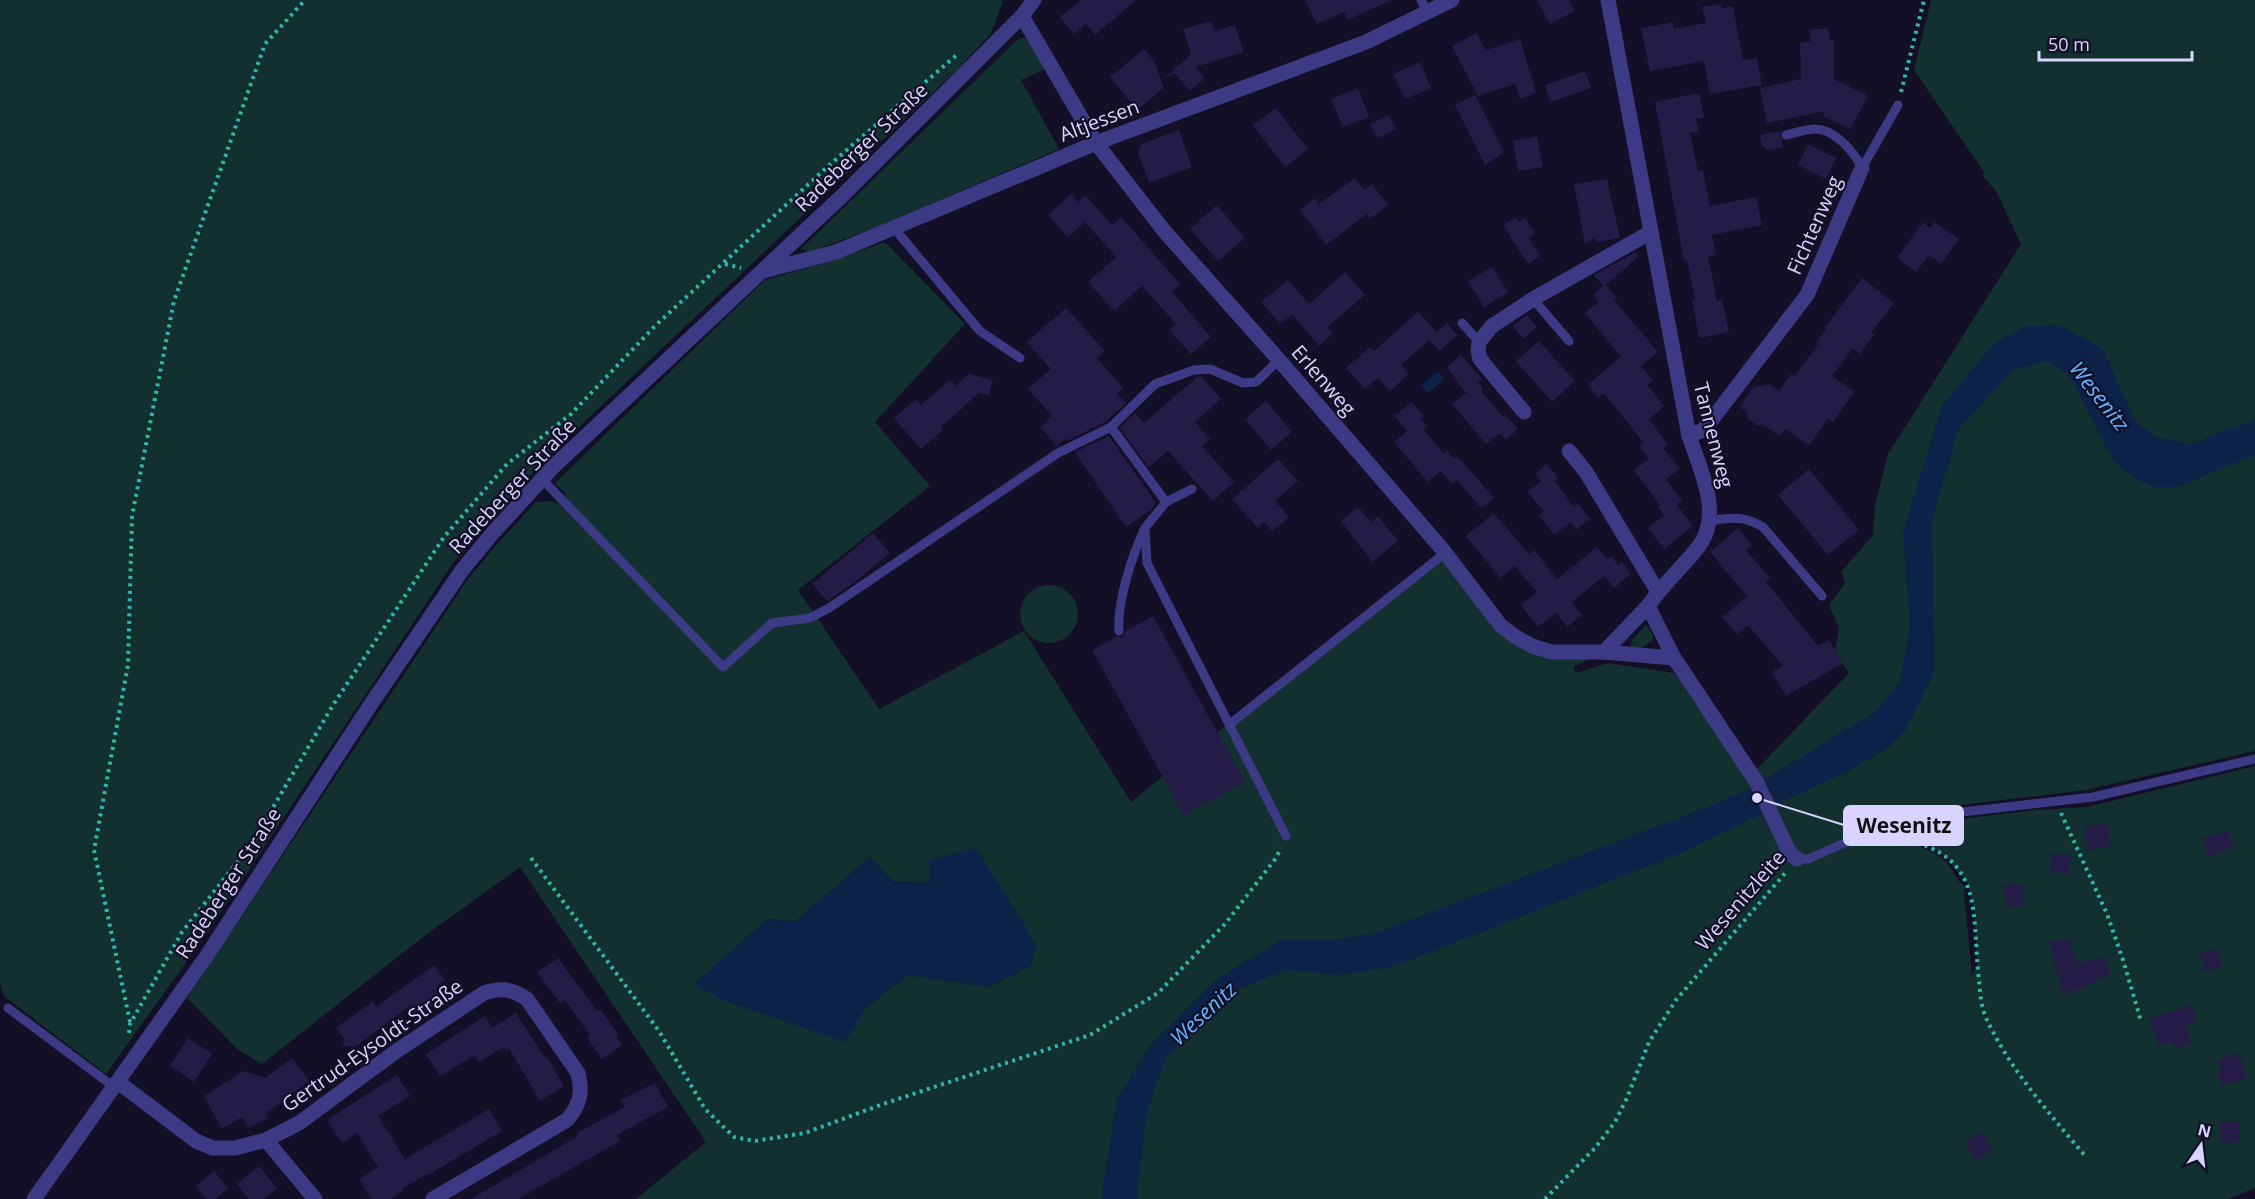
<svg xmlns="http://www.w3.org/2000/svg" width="2255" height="1199" viewBox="0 0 2255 1199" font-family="'Open Sans',sans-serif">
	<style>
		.green { fill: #12302f; fill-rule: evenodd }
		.water { fill: #0c2248 }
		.building { fill: #241b47 }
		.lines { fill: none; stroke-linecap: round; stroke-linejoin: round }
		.path { stroke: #2fb8b0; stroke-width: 4; stroke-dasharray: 3 4.5; stroke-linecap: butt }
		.service { stroke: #3d3a85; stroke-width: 9 }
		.minor { stroke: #3d3a85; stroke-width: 15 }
		.labels { text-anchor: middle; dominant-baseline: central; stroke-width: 4.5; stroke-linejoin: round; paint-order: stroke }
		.street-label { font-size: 20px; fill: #d9d4ff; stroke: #130f26 }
		.water-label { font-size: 21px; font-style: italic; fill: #62b6ff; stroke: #130f26 }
		.leader { fill: none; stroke: #d9d4ff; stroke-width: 2 }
		.callout-dot { fill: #d9d4ff; stroke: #130f26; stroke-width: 2 }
		.callout { fill: #d9d4ff; stroke: #d9d4ff; stroke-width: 2 }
		.callout-label { font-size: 21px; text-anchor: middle; font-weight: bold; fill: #111 }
	</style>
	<rect width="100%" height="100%" fill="#130f26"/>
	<!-- green -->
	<g class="green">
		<polygon points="0,0 1001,0 1003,2 991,33 960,67 546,458 482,528 453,563 203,939 106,1074 4,996 0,983"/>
		<path d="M1931,0h324v751l-169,39 -151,18 -63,20 1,15c24,-1 54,0 73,19 8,8 10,20 20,25l-2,5 8,84 5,-11 -3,-55 -6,-26 -21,-26 -14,-10 3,-26 99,-12 52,-3 168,-41v422l-27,11h-1592l70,-57 -186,-275 -97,70 -161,127 -24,-14 -51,-52 281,-419 30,-36 38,-41 14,-1 10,3 6,-10 -11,-11 210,-203 72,-21 48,-17 80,82 -90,98 55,64 -132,104 81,119 145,-78 107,171 312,-252 58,76 31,20 72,6 -31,15 3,6 32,-10 66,10 73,105 15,-1 -5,-8 92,-96 -14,-20 4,-25 -10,-23 16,-22 -4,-11 32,-37 2,-30 13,-51 133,-210 -25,-53 -13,-15 1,-4 -70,-102zM870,857l23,25 37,1 59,104 -81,-12 -43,33 -21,34 -77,-123 28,3z"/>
		<polygon points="1027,37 1047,68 1021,80 1059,149 872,229 809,252 801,249 1018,39"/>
		<circle cx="1049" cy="614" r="29"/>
		<polygon points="1646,625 1653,635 1652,641 1639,649 1631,647 1632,640"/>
	</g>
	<!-- water -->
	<g class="water">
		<polygon points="2059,325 2103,349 2135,421 2156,437 2193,444 2217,433 2248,423 2255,418 2255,454 2178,487 2154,487 2134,478 2113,460 2070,377 2047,361 2013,370 1959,428 1932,519 1934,674 1906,730 1889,747 1847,772 1776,804 1764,780 1876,711 1900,681 1910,626 1903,532 1942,406 1994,343 2027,326"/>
		<polygon points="1438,371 1444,379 1428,393 1421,385"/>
		<polygon points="1752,788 1764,813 1681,853 1411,960 1387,968 1340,975 1285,970 1228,994 1166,1057 1147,1112 1137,1194 1139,1199 1103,1199 1102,1193 1117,1098 1152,1043 1218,978 1281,940 1341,939 1379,932 1705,808"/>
		<polygon points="976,848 1036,944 1031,966 989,987 908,975 865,1008 845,1042 720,999 694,984 767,919 795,922 870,857 893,882 929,883 929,860"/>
	</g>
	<!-- building -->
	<g class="building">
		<polygon points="1081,0 1136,0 1095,35 1086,24 1074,34 1060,17"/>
		<polygon points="1305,0 1392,0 1347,20 1344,12 1317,24"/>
		<polygon points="1537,0 1569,0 1575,11 1550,24"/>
		<polygon points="1721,4 1722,8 1733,6 1743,60 1757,58 1762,85 1710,94 1704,61 1650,71 1641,28 1673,22 1674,29 1706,23 1702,7"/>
		<polygon points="1211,21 1215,31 1235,25 1244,52 1195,67 1205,78 1190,91 1175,74 1166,77 1191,54 1183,29"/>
		<polygon points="1828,28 1830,40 1834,40 1834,79 1868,96 1850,129 1823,116 1826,111 1767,123 1760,88 1801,79 1800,43 1811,41 1809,30"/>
		<polygon points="1476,33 1486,50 1520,39 1536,93 1520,99 1515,84 1478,96 1452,46"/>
		<polygon points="1144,49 1154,61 1164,88 1137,110 1110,77"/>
		<polygon points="1420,62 1431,88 1405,99 1393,74"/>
		<polygon points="1585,71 1591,88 1551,102 1545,85"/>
		<polygon points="1358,88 1369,117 1343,127 1331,99"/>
		<polygon points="1699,93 1704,118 1696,119 1699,132 1690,133 1698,171 1703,170 1710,206 1756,197 1762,225 1712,235 1716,255 1708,256 1717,301 1722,300 1729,332 1699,338 1692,300 1695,300 1687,260 1684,261 1655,102"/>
		<polygon points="1475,95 1504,152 1485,165 1455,105"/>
		<polygon points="1276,108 1308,149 1285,167 1253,125"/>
		<polygon points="1388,115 1396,129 1378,138 1370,124"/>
		<polygon points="1179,130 1192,167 1149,183 1138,152 1141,144"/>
		<polygon points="1780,131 1783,147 1769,150 1762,146 1760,135"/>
		<polygon points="1537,136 1543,167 1518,171 1513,141"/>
		<polygon points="1808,144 1836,158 1826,179 1798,165"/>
		<polygon points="1355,178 1364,190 1372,184 1388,205 1370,219 1367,214 1326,245 1300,210 1315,198 1319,204"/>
		<polygon points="1607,179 1620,238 1597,242 1594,238 1585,244 1574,184"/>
		<polygon points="1071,194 1078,202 1085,195 1112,225 1121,217 1180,284 1172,292 1211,337 1191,354 1169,330 1176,324 1142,286 1114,311 1088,282 1116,257 1085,222 1068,237 1048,215"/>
		<polygon points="1217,205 1245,238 1218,261 1190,229"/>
		<polygon points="1516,217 1519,222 1525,218 1535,233 1529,238 1540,256 1528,264 1503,225"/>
		<polygon points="1923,222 1930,228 1935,222 1959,239 1941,264 1929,255 1916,272 1897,258"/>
		<polygon points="1636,252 1639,256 1606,285 1617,298 1614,300 1658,352 1641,366 1653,380 1647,385 1664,406 1649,419 1668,445 1663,448 1680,469 1666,479 1682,501 1677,505 1693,526 1664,549 1648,528 1664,515 1658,507 1660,505 1634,470 1649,459 1639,445 1643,442 1604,393 1598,398 1588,384 1621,357 1585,313 1599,302 1593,295 1603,286 1594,275"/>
		<polygon points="1492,267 1508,292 1484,307 1468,281"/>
		<polygon points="1345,272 1365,295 1327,327 1333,333 1319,346 1292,314 1280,324 1261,302 1288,280 1309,304"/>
		<polygon points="1862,278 1894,303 1871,333 1874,335 1860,354 1853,348 1832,376 1854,392 1833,422 1828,419 1809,445 1785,429 1780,436 1763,425 1756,425 1748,419 1747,412 1740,407 1753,387 1770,384 1779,391 1791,374 1795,376 1818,344 1816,342 1827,328 1825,327"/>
		<polygon points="1066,308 1105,351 1097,358 1123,388 1117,394 1126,403 1107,421 1067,441 1065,439 1057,446 1040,427 1052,416 1028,389 1051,369 1027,342"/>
		<polygon points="1418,312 1437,332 1447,323 1457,335 1440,351 1429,340 1436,334 1401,365 1409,374 1390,391 1378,378 1365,389 1346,368 1370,347 1374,351"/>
		<polygon points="1527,315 1537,327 1523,339 1513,326"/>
		<polygon points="1539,341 1575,381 1552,402 1516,361"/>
		<polygon points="1461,355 1482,379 1478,382 1483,389 1481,391 1503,417 1505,415 1518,429 1506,440 1500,433 1486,444 1452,404 1466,393 1447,367"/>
		<polygon points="969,374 993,380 989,395 979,393 941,427 943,430 921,449 894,418 916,399 921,405 950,380 955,386"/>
		<polygon points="1201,376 1221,399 1195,422 1210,439 1202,446 1234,482 1213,501 1168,451 1149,467 1120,428 1135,413 1144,423 1197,377"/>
		<polygon points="1266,401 1292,432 1271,450 1245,419"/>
		<polygon points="1411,402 1424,416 1421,419 1427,426 1423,429 1434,442 1444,454 1447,451 1454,459 1458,457 1494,498 1481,508 1457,480 1452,484 1441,471 1428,482 1394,442 1407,431 1395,416"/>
		<polygon points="1109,436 1156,503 1151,510 1126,527 1075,452"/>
		<polygon points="1278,459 1298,481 1275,501 1289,517 1272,531 1264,522 1258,528 1232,499"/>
		<polygon points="1547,464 1558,478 1555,481 1573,506 1578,503 1590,519 1576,530 1571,522 1554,535 1539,515 1544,511 1527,492 1541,481 1535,474"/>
		<polygon points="1809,469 1859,530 1828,555 1778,495"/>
		<polygon points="1358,507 1371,522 1378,516 1398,541 1372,562 1341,521"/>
		<polygon points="1494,513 1529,554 1534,550 1557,579 1597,547 1607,559 1611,556 1618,565 1622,562 1631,574 1614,588 1604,576 1572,602 1582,615 1567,627 1556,613 1538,627 1521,605 1537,592 1515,566 1500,578 1466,536"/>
		<polygon points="1738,528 1752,545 1746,550 1770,578 1766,582 1818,646 1829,640 1843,663 1786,696 1772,672 1783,666 1748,625 1737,634 1722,617 1747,596 1710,552"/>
		<polygon points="873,533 890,553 851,585 827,601 812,584"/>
		<polygon points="1153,616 1245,782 1184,815 1092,650 1116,637 1122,637 1126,631"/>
		<polygon points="2107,823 2111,846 2088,850 2084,827"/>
		<polygon points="2228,830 2234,847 2209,856 2202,839"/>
		<polygon points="2051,853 2071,855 2069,873 2050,872"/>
		<polygon points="2014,883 2021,883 2025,904 2007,908 2003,885"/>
		<polygon points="2070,938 2076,964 2104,957 2111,974 2084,988 2062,994 2049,942"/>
		<polygon points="2218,949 2222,967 2204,972 2200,953"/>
		<polygon points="558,958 597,1011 600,1009 618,1034 616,1036 622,1045 602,1059 587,1038 590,1035 565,1000 560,1003 537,972"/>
		<polygon points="434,965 445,980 437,986 445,997 417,1018 409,1006 355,1047 343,1046 344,1038 336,1028 373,1001 376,1007"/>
		<polygon points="2191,1005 2197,1020 2185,1024 2192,1043 2175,1048 2172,1041 2159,1046 2149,1019"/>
		<polygon points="516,1013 545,1058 547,1057 564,1086 540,1101 509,1048 506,1050 504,1047 479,1062 475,1055 440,1076 426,1054 485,1016 492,1028"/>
		<polygon points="188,1038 212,1054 194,1082 170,1066"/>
		<polygon points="2239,1053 2247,1078 2221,1086 2216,1070 2221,1069 2218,1060"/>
		<polygon points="292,1058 309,1081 266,1113 268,1118 249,1128 242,1117 222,1129 204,1096 244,1071 265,1078"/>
		<polygon points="397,1075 410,1096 378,1116 405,1159 489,1109 502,1131 428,1175 427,1174 401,1189 403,1191 390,1199 371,1199 359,1179 378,1167 357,1133 342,1143 327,1120"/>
		<polygon points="655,1083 668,1107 617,1135 620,1141 518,1199 471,1199 578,1136 577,1133 625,1107 621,1100"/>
		<polygon points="2239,1121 2240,1142 2221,1143 2220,1122"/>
		<polygon points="1983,1132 1992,1151 1974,1159 1965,1141"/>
		<polygon points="259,1166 277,1188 264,1199 249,1199 237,1184"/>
		<polygon points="214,1171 228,1188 215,1199 206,1199 196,1186"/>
	</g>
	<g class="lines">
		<!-- path -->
		<g class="path">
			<polyline points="1901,92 1924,0"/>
			<polyline points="725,264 741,268"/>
			<polyline points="2061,813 2107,914 2123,960 2141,1021"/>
			<path d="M1903,839c83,18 68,74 76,141 1,13 2,27 8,40 24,51 63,94 99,137"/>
			<polyline points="531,858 659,1031 705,1109 734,1137 755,1141 805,1133 883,1104 1090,1035 1158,993 1225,924 1276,858 1281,848"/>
			<polyline points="130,1022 94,850 128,665 132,516 174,301 265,44 305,0"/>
			<polyline points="129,1033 130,1024 182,932 251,845 333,705 444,537 507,464 571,414 656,325 826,168 959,53"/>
			<polyline points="1545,1199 1595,1148 1615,1122 1627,1098 1649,1042 1676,1000 1787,871"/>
		</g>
		<!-- service -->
		<g class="service">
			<polyline points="1421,0 1428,13"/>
			<path d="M1786,135c9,-2 20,-6 29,-6 20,0 39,23 47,39"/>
			<polyline points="1862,168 1898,105"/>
			<polyline points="894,228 980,331 1020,358"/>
			<polyline points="1533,299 1569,341"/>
			<polyline points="1462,323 1479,342"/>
			<polyline points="1111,427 1166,502 1145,528 1147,563 1286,836"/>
			<polyline points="542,479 723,667 772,623 810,618 829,608 1058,453 1111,427 1155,384 1194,370 1210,369 1243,383 1256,382 1279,360"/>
			<polyline points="1166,502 1192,489"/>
			<path d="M1709,521c22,-3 34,-6 54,6l59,69"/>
			<path d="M1119,631c-2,-29 13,-75 25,-101"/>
			<polyline points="1230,724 1445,553"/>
			<polyline points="1797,859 1808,859 1863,835 1937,815 2093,797 2255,759"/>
			<polyline points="8,1008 114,1087"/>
		</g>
		<!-- minor -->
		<g class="minor">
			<path d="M1608,0l81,436c11,33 34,78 10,110 -16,21 -36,38 -51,60l26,52 82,123 33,71 8,7"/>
			<polyline points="1022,16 1096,143 1165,232 1279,360 1443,550 1501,626 1516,637 1532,646 1551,652 1604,652 1648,606"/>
			<polyline points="763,271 836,252 1096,143 1366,42 1452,0"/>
			<polyline points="1524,412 1480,359 1478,350 1479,342 1492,326 1533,299 1651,232"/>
			<polyline points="1689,436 1703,430 1710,422 1807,295 1862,168"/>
			<polyline points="1569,451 1586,472 1658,592"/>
			<polyline points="1604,652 1674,658"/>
			<path d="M118,1082l78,59 17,7h22l31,-8 33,-17 99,-73 86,-57c17,-6 28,-4 43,6l51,74c5,20 2,32 -11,47l-134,79"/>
			<polyline points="266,1140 315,1199"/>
			<polyline points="34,1199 206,957 371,704 463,569 491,535 553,467 841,197 1022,16 1034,0"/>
		</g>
	</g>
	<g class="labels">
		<!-- street labels -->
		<g class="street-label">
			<text transform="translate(1099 120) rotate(-21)">Altjessen</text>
			<text transform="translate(861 147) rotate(-44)">Radeberger Straße</text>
			<text transform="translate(1814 225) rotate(-66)">Fichtenweg</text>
			<text transform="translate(1324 380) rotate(49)">Erlenweg</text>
			<text transform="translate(1714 435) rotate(76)">Tannenweg</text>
			<text transform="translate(512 486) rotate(-47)">Radeberger Straße</text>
			<text transform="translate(228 883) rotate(-57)">Radeberger Straße</text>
			<text transform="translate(1740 900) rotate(-49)">Wesenitzleite</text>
			<text transform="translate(372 1045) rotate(-35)">Gertrud-Eysoldt-Straße</text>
		</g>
		<!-- water labels -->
		<g class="water-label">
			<text transform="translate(2100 396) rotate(52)">Wesenitz</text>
			<text transform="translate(1203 1013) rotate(-43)">Wesenitz</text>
		</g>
	</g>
	<!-- callouts -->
	<path class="leader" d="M1757 798L1844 825"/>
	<circle class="callout-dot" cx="1757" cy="798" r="6"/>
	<rect class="callout" x="1844" y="806" width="119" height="39" rx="6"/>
	<g class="callout-label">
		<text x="1904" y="833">Wesenitz</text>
	</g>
	<!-- north arrow -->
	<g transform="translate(2201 1145) rotate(14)" stroke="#130f26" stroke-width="4.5" paint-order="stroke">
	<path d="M0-4.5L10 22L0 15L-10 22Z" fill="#d9d4ff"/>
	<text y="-9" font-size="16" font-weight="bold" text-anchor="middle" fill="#d9d4ff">N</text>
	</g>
	<!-- scale -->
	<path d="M2039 51v9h153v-9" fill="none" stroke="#d9d4ff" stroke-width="3"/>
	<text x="2048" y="51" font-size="18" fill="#d9d4ff" stroke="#130f26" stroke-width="4.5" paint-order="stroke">50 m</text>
</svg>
